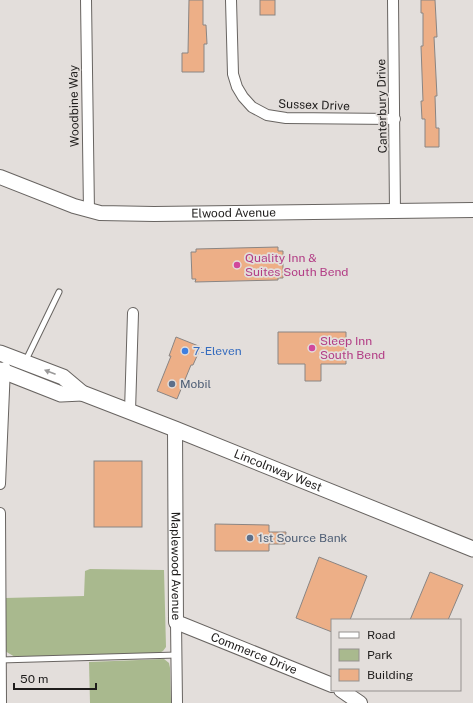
<svg xmlns="http://www.w3.org/2000/svg" width="473" height="703" viewBox="0 0 473 703" font-family="'Public Sans',sans-serif">
	<style>
		.green { fill: #a9b98e }
		.building { fill: #edaf87; stroke: #8a8583 }
		.lines { fill: none; stroke-linecap: round; stroke-linejoin: round }
		.lane-casing { stroke: #686461; stroke-width: 7 }
		.street-casing { stroke: #686461; stroke-width: 12 }
		.secondary-casing { stroke: #686461; stroke-width: 16 }
		.primary-casing { stroke: #686461; stroke-width: 17 }
		.lane { stroke: #fff; stroke-width: 5 }
		.street { stroke: #fff; stroke-width: 10 }
		.secondary { stroke: #fff; stroke-width: 14 }
		.primary { stroke: #fff; stroke-width: 15 }
		.oneway { fill: #9a9999 }
		.hotel-dot { fill: #d1479c; stroke: #e3dedb; stroke-width: 1.5 }
		.shop-dot { fill: #3f7fe0; stroke: #e3dedb; stroke-width: 1.5 }
		.service-dot { fill: #5c6f8a; stroke: #e3dedb; stroke-width: 1.5 }
		.labels { text-anchor: middle; dominant-baseline: central; stroke-width: 3.5; stroke-linejoin: round; paint-order: stroke }
		.street-label { font-size: 12px; fill: #1f1d1c; stroke: #e3dedb }
		.hotel-label { font-size: 12px; fill: #b23c85; stroke: #e3dedb; text-anchor: start }
		.shop-label { font-size: 12px; fill: #366cbe; stroke: #e3dedb; text-anchor: start }
		.service-label { font-size: 12px; fill: #4e5e75; stroke: #e3dedb; text-anchor: start }
	</style>
	<rect width="100%" height="100%" fill="#e3dedb"/>
	<!-- green -->
	<g class="green">
		<polygon points="90,569 164,570 166,647 163,651 157,654 15,657 5,651 5,598 84,596 85,571"/>
		<polygon points="164,659 169,663 170,668 171,703 90,703 89,662"/>
	</g>
	<!-- building -->
	<g class="building">
		<polygon points="189,0 203,0 203,25 206,25 207,44 204,44 204,72 182,72 182,53 188,53"/>
		<rect x="260" y="0" width="15" height="15"/>
		<polygon points="421,0 435,0 437,37 434,37 437,96 435,96 436,128 439,128 439,147 425,147 425,119 422,119 421,101 423,101 421,46 423,46 423,13 421,13"/>
		<polygon points="278,247 278,251 283,251 283,278 278,278 278,280 195,282 196,279 192,279 191,252 196,252 196,249"/>
		<polygon points="278,332 346,332 346,364 321,364 321,381 305,381 305,364 278,364"/>
		<polygon points="176,337 201,347 193,365 191,365 177,399 157,391 171,356 169,356"/>
		<rect x="94" y="461" width="48" height="66"/>
		<polygon points="215,524 269,525 269,532 286,532 285,544 269,544 269,551 215,551"/>
		<polygon points="319,557 367,576 350,620 332,620 332,632 296,618"/>
		<polygon points="430,572 463,585 448,620 410,620"/>
	</g>
	<g class="lines">
		<defs>
			<g id="lane">
				<polyline points="25,362 59,292"/>
				<polyline points="0,660 177,655"/>
			</g>
			<g id="street">
				<polyline points="86,0 89,211"/>
				<polyline points="231,0 233,74 237,87 243,97 252,107 267,115 286,118 395,119"/>
				<polyline points="393,0 395,212"/>
				<polyline points="130,411 133,313"/>
				<polyline points="0,484 5,367"/>
				<polyline points="0,513 1,703"/>
				<polyline points="176,622 177,703"/>
			</g>
			<g id="secondary">
				<path id="s1" d="M0,177l74,29 26,7 54,1 319,-4"/>
				<path id="s2" d="M175,429l1,193 156,63"/>
				<polyline points="341,690 360,703"/>
			</g>
			<g id="primary">
				<path id="s3" d="M0,353l63,24 19,16 93,36 298,120"/>
				<polyline points="0,370 61,394 82,393"/>
			</g>
		</defs>
		<!-- lane casing -->
		<use href="#lane" class="lane-casing"/>
		<!-- street casing -->
		<use href="#street" class="street-casing"/>
		<!-- secondary casing -->
		<use href="#secondary" class="secondary-casing"/>
		<!-- primary casing -->
		<use href="#primary" class="primary-casing"/>
		<!-- lane -->
		<use href="#lane" class="lane"/>
		<!-- street -->
		<use href="#street" class="street"/>
		<!-- secondary -->
		<use href="#secondary" class="secondary"/>
		<!-- primary -->
		<use href="#primary" class="primary"/>
	</g>
	<!-- one-way arrows -->
	<defs><path id="oneway-solid" d="M-6-.8H1V-3.2L6.5 0L1 3.2V.8H-6Z"/></defs>
	<use class="oneway" href="#oneway-solid" transform="translate(50 372) rotate(-159)"/>
	<!-- markers -->
	<g class="hotel-dot">
		<circle cx="237" cy="265" r="4"/>
		<circle cx="312" cy="348" r="4"/>
	</g>
	<circle class="shop-dot" cx="185" cy="351" r="4"/>
	<g class="service-dot">
		<circle cx="172" cy="384" r="4"/>
		<circle cx="250" cy="538" r="4"/>
	</g>
	<g class="labels">
		<!-- street labels -->
		<g class="street-label">
			<text transform="translate(314 105) rotate(2)">Sussex Drive</text>
			<text transform="translate(74 106) rotate(-91)">Woodbine Way</text>
			<text transform="translate(382 106) rotate(-91)">Canterbury Drive</text>
			<text stroke="none"><textPath href="#s1" startOffset="240">Elwood Avenue</textPath></text>
			<text stroke="none"><textPath href="#s3" startOffset="303">Lincolnway West</textPath></text>
			<text stroke="none"><textPath href="#s2" startOffset="137">Maplewood Avenue</textPath></text>
			<text stroke="none"><textPath href="#s2" startOffset="277">Commerce Drive</textPath></text>
		</g>
		<!-- hotel labels -->
		<g class="hotel-label">
			<text x="245" y="258">Quality Inn &amp;<tspan x="245" dy="14">Suites South Bend</tspan></text>
			<text x="320" y="341">Sleep Inn<tspan x="320" dy="14">South Bend</tspan></text>
		</g>
		<!-- shop labels -->
		<g class="shop-label">
			<text x="193" y="351">7-Eleven</text>
		</g>
		<!-- service labels -->
		<g class="service-label">
			<text x="180" y="384">Mobil</text>
			<text x="258" y="538">1st Source Bank</text>
		</g>
	</g>
	<!-- legend -->
	<rect x="331" y="619" width="130" height="72" fill="#e3dedb" stroke="#95918f"/>
	<rect x="339" y="632" width="20" height="6" fill="#ffffff" stroke="#95918f"/>
	<text x="367" y="639" font-size="12" fill="#1f1d1c">Road</text>
	<rect x="339" y="649" width="20" height="12" fill="#a9b98e" stroke="#95918f"/>
	<text x="367" y="659" font-size="12" fill="#1f1d1c">Park</text>
	<rect x="339" y="669" width="20" height="12" fill="#edaf87" stroke="#95918f"/>
	<text x="367" y="679" font-size="12" fill="#1f1d1c">Building</text>
	<!-- scale -->
	<path d="M14 683v6h82v-6" fill="none" stroke="#1f1d1c" stroke-width="2"/>
	<text x="20" y="683" font-size="12" fill="#1f1d1c" stroke="#e3dedb" stroke-width="3" paint-order="stroke">50 m</text>
</svg>
